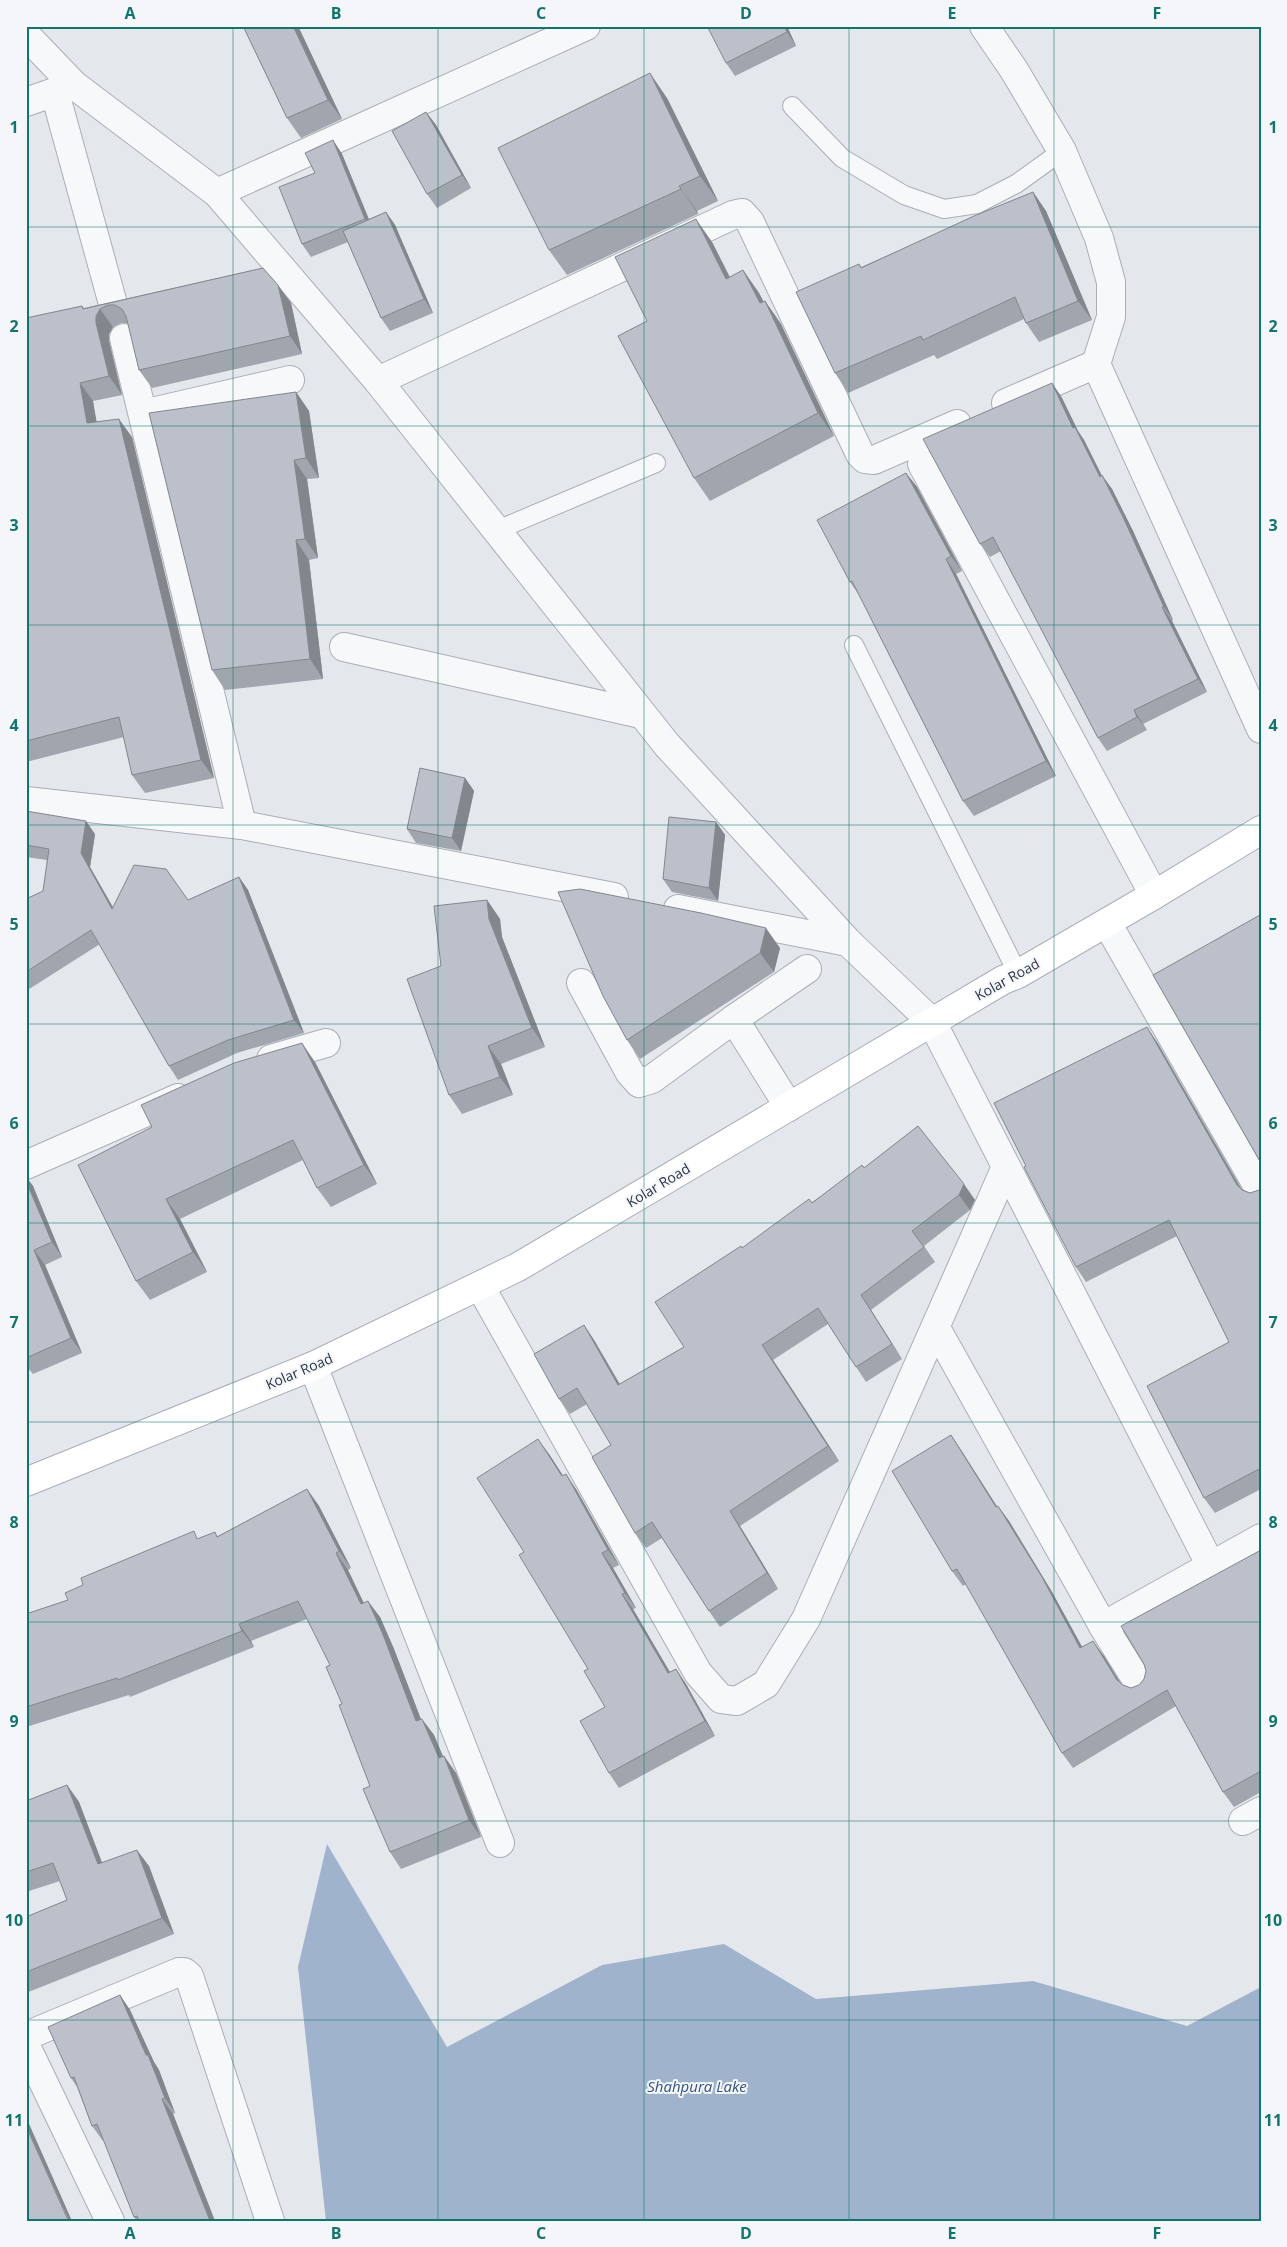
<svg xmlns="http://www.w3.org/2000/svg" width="1287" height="2247" viewBox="0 0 1287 2247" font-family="'Open Sans',sans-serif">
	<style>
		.water { fill: #9fb4cc }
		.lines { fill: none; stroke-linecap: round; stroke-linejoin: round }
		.service-casing { stroke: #a9aeb7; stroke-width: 20 }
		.minor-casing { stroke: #a9aeb7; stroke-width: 30 }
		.secondary-casing { stroke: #a9aeb7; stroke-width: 30 }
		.service { stroke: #f7f8fa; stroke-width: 18 }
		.minor { stroke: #f7f8fa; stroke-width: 28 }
		.secondary { stroke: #fff; stroke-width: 28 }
		.wall { fill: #a1a5ae }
		.shaded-wall { fill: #83868d }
		.building { fill: #bbc0ca; stroke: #83868d }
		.grid { fill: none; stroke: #0f766e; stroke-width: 1; stroke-opacity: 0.55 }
		.labels { text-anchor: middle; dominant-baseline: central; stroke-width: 4; stroke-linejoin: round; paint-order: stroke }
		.street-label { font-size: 14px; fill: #2b3445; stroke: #f4f6f9 }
		.water-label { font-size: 15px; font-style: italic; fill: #34527a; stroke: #f4f6f9 }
		.neatline { fill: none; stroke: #0f766e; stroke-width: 2 }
		.grid-label { font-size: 16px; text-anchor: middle; font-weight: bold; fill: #0f766e }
	</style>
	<rect width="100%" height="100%" fill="#e4e7ec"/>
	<!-- water -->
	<polygon class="water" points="327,1844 447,2047 602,1965 724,1944 816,1999 1033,1981 1187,2026 1261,1987 1261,2221 326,2221 298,1967"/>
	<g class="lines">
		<defs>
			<g id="service">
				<polyline points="792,106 842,158 904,195 944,209 977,204 1016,184 1062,151"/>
				<polyline points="495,531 656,463"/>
				<polyline points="854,645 1018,974"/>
			</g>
			<g id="minor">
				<polyline points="984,26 1014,70 1062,151 1099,238 1111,282 1111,317 1096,364 1261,729"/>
				<polyline points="26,35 74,85 217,193 378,381 667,745 848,942"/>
				<polyline points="55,93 113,304"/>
				<polyline points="26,102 72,86"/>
				<polyline points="217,193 586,26"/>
				<polyline points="124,338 242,825"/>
				<polyline points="378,381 733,215 742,213 750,222 860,454 865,459 874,460 957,424"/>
				<polyline points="1006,403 1096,364"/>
				<polyline points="143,414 290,380"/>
				<polyline points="922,464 1154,895"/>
				<polyline points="344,647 641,714"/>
				<polyline points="26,801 242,825 614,897"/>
				<polyline points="678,909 848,942 932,1022 1211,1566"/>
				<polyline points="1107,923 1261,1192"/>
				<polyline points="581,983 630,1073 639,1083 652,1079 734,1019"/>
				<polyline points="271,1059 326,1043"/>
				<polyline points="789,1107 734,1019 807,969"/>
				<polyline points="26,1165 178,1098"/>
				<polyline points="480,1286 698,1673 721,1699 737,1701 766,1684 806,1619 1006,1167"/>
				<polyline points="936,1328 1103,1626 1141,1687"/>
				<polyline points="313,1366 500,1843"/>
				<polyline points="1103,1626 1261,1538"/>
				<polyline points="1243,1821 1261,1811"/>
				<polyline points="26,2036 179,1972 184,1972 189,1976 270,2221"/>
				<polyline points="26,2046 110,2221"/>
			</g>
			<polyline id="secondary" points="26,1482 313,1366 518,1267 1003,980 1018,974 1154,895 1261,830"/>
		</defs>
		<!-- service casing -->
		<use href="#service" class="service-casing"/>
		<!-- minor casing -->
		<use href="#minor" class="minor-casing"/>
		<!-- secondary casing -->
		<use href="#secondary" class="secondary-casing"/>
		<!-- service -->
		<use href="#service" class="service"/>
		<!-- minor -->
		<use href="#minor" class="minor"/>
		<!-- secondary -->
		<use href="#secondary" class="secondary"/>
	</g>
	<!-- wall -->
	<g class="wall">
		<polygon points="243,26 298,26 342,119 301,138 287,118"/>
		<polygon points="787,26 796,46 735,76 726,63"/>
		<polygon points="667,98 718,201 697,211 698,214 567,275 549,250"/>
		<polygon points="426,112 436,125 471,188 437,208 427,194"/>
		<polygon points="333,140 342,154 369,219 386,212 395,225 433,313 390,331 381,318 348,242 311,257 302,244"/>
		<polygon points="1033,192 1046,211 1092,320 1039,342 1026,323 1024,319 937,359 934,355 848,393 835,373 859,264 861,267"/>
		<polygon points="712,242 730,277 743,270 759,293 764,302 765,301 781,324 834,436 710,501 694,478 647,321"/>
		<polygon points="263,268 291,303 302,354 152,388 139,370 128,323 121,323 113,327 109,334 109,341 122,395 93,401 96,422 132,437 214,778 145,793 132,775 124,737 26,762 26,318 82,306 84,308"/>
		<polygon points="296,392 309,411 319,478 307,479 318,558 309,560 323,679 225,690 212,670"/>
		<polygon points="1061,396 1078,431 1084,440 1102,476 1112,489 1133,531 1173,620 1172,621 1207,692 1143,724 1147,730 1107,751 1098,738 1001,551 990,557 980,544"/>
		<polygon points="906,473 917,487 962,571 956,574 1056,776 974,816 963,801 859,595 850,582"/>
		<polygon points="465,778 474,791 461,851 416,843 407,829"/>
		<polygon points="26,811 95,834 90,867 113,907 188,900 239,877 248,890 304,1033 237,1053 178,1080 169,1066 100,944 26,991 26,899 43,891 47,860 26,857"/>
		<polygon points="716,822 725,835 718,901 672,892 663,879"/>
		<polygon points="487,900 500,919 502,937 545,1047 501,1064 513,1095 462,1114 449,1095 441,966"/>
		<polygon points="780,948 774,972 640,1059 627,1040 603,996"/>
		<polygon points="1157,1042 1242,1189 1250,1193 1259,1190 1261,1188 1261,1489 1215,1513 1204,1498 1229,1342 1177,1236 1086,1282 1076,1267 1026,1166"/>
		<polygon points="315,1062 377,1184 331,1207 317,1188 303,1160 180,1219 207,1272 150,1300 136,1281 78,1165"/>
		<polygon points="918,1126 975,1200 970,1210 924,1246 935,1262 871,1310 902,1359 866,1382 828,1324 773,1360 839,1461 740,1526 778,1589 720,1627 709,1611 662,1538 646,1548 635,1533 611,1445 587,1404 570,1414 559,1399 584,1325 594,1340 620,1384 684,1347 742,1248 864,1168"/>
		<polygon points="26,1177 33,1186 62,1257 45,1265 82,1353 33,1374 28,1368 26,1369"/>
		<polygon points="951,1435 961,1450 997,1507 1009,1521 1052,1592 1082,1647 1104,1656 1120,1683 1123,1685 1131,1688 1139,1685 1261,1550 1261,1792 1234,1807 1223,1792 1176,1706 1073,1768 1062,1753 966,1584 963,1586 952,1571"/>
		<polygon points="549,1454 563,1476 576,1489 619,1565 613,1568 636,1608 633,1609 670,1672 676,1669 686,1684 715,1736 619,1788 609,1773 605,1707 588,1669 524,1552"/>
		<polygon points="307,1489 319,1506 351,1568 348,1570 364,1603 380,1617 394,1649 421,1719 434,1735 443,1757 444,1756 456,1773 481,1837 401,1869 390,1852 370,1786 330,1665 307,1619 251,1641 254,1647 130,1697 129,1695 26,1727 26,1614 68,1600 199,1539 218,1536"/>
		<polygon points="67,1785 79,1802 102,1863 149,1866 174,1934 26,1993 26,1917 67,1900 60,1881 26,1892 26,1801"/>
		<polygon points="120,1995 130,2010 154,2062 159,2070 175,2113 173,2114 215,2221 137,2221 134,2217 104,2140 103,2141 92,2126 77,2087 71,2078"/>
	</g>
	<!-- shaded-wall -->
	<g class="shaded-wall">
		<polygon points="293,26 298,26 342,119 328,100"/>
		<polygon points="784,26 787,26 796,46 787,32"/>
		<polygon points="650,73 667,98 718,201 700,176"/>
		<polygon points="426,112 436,125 471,188 462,175"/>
		<polygon points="333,140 342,154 374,232 365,219"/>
		<polygon points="679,186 697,211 698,214 681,189"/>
		<polygon points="1033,192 1046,211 1092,320 1078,301"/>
		<polygon points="386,212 395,225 433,313 424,299"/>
		<polygon points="696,219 712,242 742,302 726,279"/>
		<polygon points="743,270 759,293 776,326 760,303"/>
		<polygon points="278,285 291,303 302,354 290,336"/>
		<polygon points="765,301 781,324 834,436 818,413"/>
		<polygon points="100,309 113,327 109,334 109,341 122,395 109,376 96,323 96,316"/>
		<polygon points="80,383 93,401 100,441 87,423"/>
		<polygon points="1052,383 1061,396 1078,431 1084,440 1109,490 1100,477 1073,428"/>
		<polygon points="296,392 309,411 319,478 306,458"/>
		<polygon points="119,419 132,437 214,778 201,760"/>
		<polygon points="294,460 307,479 318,558 305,539"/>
		<polygon points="906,473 917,487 962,571 951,556"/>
		<polygon points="1102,475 1112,489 1133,531 1173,620 1164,607"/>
		<polygon points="296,540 309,560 323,679 310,659"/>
		<polygon points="946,559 956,574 1056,776 1046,761"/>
		<polygon points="1162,607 1172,621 1207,692 1198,679"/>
		<polygon points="1134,710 1143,724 1147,730 1137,717"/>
		<polygon points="465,778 474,791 461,851 452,838"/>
		<polygon points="86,821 95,834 90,867 121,922 112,909 81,853"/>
		<polygon points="716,822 725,835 718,901 709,888"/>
		<polygon points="239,877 248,890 304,1033 294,1020"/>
		<polygon points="487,900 500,919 502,937 545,1047 532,1028 489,919"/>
		<polygon points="766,928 780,948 774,972 760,953"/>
		<polygon points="1147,1027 1157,1042 1247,1200 1237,1185"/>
		<polygon points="302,1043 315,1062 377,1184 364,1165"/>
		<polygon points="488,1046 501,1064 513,1095 500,1077"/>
		<polygon points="26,1177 33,1186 62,1257 52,1242 26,1181"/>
		<polygon points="964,1184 975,1200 970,1210 959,1195"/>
		<polygon points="166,1199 180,1219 207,1272 193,1252"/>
		<polygon points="34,1250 45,1265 82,1353 71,1338"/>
		<polygon points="861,1295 871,1310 902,1359 892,1344"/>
		<polygon points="584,1325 594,1340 629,1401 618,1385"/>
		<polygon points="762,1345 773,1360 839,1461 828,1446"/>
		<polygon points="951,1435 961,1450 1007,1522 996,1507"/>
		<polygon points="538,1439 549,1454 573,1491 562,1476"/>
		<polygon points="566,1474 576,1489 619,1565 608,1550"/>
		<polygon points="307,1489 319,1506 351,1568 339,1551"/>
		<polygon points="998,1506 1009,1521 1052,1592 1091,1663 1080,1648"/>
		<polygon points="730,1511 740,1526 778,1589 767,1573"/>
		<polygon points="336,1553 348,1570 372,1621 361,1604"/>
		<polygon points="602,1553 613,1568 636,1608 625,1593"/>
		<polygon points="622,1594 633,1609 679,1688 668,1673"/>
		<polygon points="368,1601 380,1617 394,1649 428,1738 416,1721"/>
		<polygon points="239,1624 251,1641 254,1647 242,1631"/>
		<polygon points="1093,1641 1104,1656 1128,1695 1117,1680"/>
		<polygon points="676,1669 686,1684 715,1736 705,1721"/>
		<polygon points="422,1719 434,1735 451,1775 439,1758"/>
		<polygon points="444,1756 456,1773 481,1837 469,1820"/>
		<polygon points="67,1785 79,1802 109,1881 98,1864"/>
		<polygon points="137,1850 149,1866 174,1934 162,1918"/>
		<polygon points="120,1995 130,2010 154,2062 159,2070 175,2113 165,2098"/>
		<polygon points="162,2099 173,2114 215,2221 210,2221"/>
		<polygon points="26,2117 72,2221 69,2221 26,2126"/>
	</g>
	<!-- building -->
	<g class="building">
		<polygon points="243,26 293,26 328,100 287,118"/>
		<polygon points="707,26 784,26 787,32 726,63"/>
		<polygon points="650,73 700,176 679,186 681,189 549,250 498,148"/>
		<polygon points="426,112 462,175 427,194 392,131"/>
		<polygon points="333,140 365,219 302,244 279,187 315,173 305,153"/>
		<polygon points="1033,192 1078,301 1026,323 1015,297 923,340 921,336 835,373 796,292 859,264 861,268 974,216"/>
		<polygon points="386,212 424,299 381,318 343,231"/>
		<polygon points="696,219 726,279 743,270 760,303 765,301 818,413 694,478 618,336 647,321 615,257"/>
		<polygon points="263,268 278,285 290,336 139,370 126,316 122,309 115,305 108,305 100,309 96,316 96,323 109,376 80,383 87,423 119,419 201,760 132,775 119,717 26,741 26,318 82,306 83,309"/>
		<polygon points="1052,383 1073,428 1075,427 1100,477 1102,475 1123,517 1164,607 1162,607 1198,679 1134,710 1137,717 1098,738 993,537 980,544 923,439"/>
		<polygon points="296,392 306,458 294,460 305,539 296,540 310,659 212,670 149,413"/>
		<polygon points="906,473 951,556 946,559 1046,761 963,801 852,581 850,582 817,520"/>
		<polygon points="420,768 465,778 452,838 407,829"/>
		<polygon points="26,811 86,821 81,853 112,909 134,865 166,869 188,900 239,877 294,1020 228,1040 169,1066 91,930 26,972 26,899 43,891 49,849 26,845"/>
		<polygon points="669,817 716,822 709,888 663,879"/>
		<polygon points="580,889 701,913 766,928 760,953 627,1040 603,996 558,892"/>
		<polygon points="487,900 489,919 532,1028 488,1046 500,1077 449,1095 407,979 441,966 434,906"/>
		<polygon points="1260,915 1261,916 1261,1163 1153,975"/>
		<polygon points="1147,1027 1237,1185 1242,1190 1250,1193 1259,1190 1261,1188 1261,1468 1204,1498 1147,1386 1229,1342 1169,1220 1076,1267 1024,1167 1026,1166 994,1103"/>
		<polygon points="302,1043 364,1165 317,1188 293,1140 166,1199 193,1252 136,1281 78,1165 152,1127 141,1105 234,1063"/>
		<polygon points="918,1126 964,1184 959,1195 912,1231 924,1247 861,1295 892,1344 856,1367 818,1308 762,1345 828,1446 730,1511 767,1573 709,1611 652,1522 635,1533 592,1457 611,1445 577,1388 559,1399 534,1354 584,1325 618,1385 684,1347 655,1302 741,1246 742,1248 809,1199 812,1203 862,1165 864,1168"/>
		<polygon points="26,1181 52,1242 34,1250 71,1338 26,1358"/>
		<polygon points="951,1435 996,1507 998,1506 1042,1577 1080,1648 1093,1641 1117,1680 1123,1685 1131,1688 1139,1685 1144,1679 1146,1671 1144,1664 1121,1626 1261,1550 1261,1771 1223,1792 1167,1690 1062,1753 957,1569 952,1571 892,1471"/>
		<polygon points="538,1439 562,1476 566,1474 608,1550 602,1553 625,1593 622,1594 668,1673 676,1669 705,1721 609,1773 580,1721 605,1707 584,1671 588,1669 519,1555 524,1552 477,1478"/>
		<polygon points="307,1489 339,1551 336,1553 361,1604 368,1601 382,1632 416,1721 422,1719 439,1758 444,1756 469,1820 390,1852 363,1789 370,1786 339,1705 342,1704 326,1667 330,1665 298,1601 239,1624 242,1631 118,1680 117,1678 26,1707 26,1614 68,1600 65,1593 83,1585 81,1578 194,1531 197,1539 215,1532 217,1537"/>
		<polygon points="67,1785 98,1864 137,1850 162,1918 26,1972 26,1917 67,1900 53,1863 26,1872 26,1801"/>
		<polygon points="120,1995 146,2055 148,2055 165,2098 162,2099 210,2221 139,2221 137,2216 134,2217 97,2124 92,2126 74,2077 71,2078 48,2027"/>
		<polygon points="26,2126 68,2220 65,2221 26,2221"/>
	</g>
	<!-- grid -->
	<path class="grid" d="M233,26v2195M438,26v2195M644,26v2195M849,26v2195M1054,26v2195M26,227h1235M26,426h1235M26,625h1235M26,825h1235M26,1024h1235M26,1223h1235M26,1422h1235M26,1622h1235M26,1821h1235M26,2020h1235"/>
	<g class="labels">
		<!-- street labels -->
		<g class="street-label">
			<text transform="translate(1007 979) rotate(-29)">Kolar Road</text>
			<text transform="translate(658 1185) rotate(-31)">Kolar Road</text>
			<text transform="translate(299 1371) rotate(-23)">Kolar Road</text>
		</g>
		<!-- water labels -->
		<g class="water-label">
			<text x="697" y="2086">Shahpura Lake</text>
		</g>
	</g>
	<!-- border -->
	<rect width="1287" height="2247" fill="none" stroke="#f4f6f9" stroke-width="55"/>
	<rect x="28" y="28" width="1232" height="2192" class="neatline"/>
	<g class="grid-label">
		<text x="130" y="19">A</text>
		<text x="336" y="19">B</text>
		<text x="541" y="19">C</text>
		<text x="746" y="19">D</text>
		<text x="952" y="19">E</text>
		<text x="1157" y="19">F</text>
		<text x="14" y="133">1</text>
		<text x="1273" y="133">1</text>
		<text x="14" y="332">2</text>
		<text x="1273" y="332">2</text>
		<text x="14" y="531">3</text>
		<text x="1273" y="531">3</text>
		<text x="14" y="731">4</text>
		<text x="1273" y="731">4</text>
		<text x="14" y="930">5</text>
		<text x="1273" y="930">5</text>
		<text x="14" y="1129">6</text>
		<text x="1273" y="1129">6</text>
		<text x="14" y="1328">7</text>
		<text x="1273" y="1328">7</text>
		<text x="14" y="1528">8</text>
		<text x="1273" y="1528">8</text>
		<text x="14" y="1727">9</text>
		<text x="1273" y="1727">9</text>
		<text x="14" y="1926">10</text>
		<text x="1273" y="1926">10</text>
		<text x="14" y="2126">11</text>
		<text x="1273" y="2126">11</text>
		<text x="130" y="2239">A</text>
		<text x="336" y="2239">B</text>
		<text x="541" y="2239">C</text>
		<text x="746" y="2239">D</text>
		<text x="952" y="2239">E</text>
		<text x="1157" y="2239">F</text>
	</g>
</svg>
